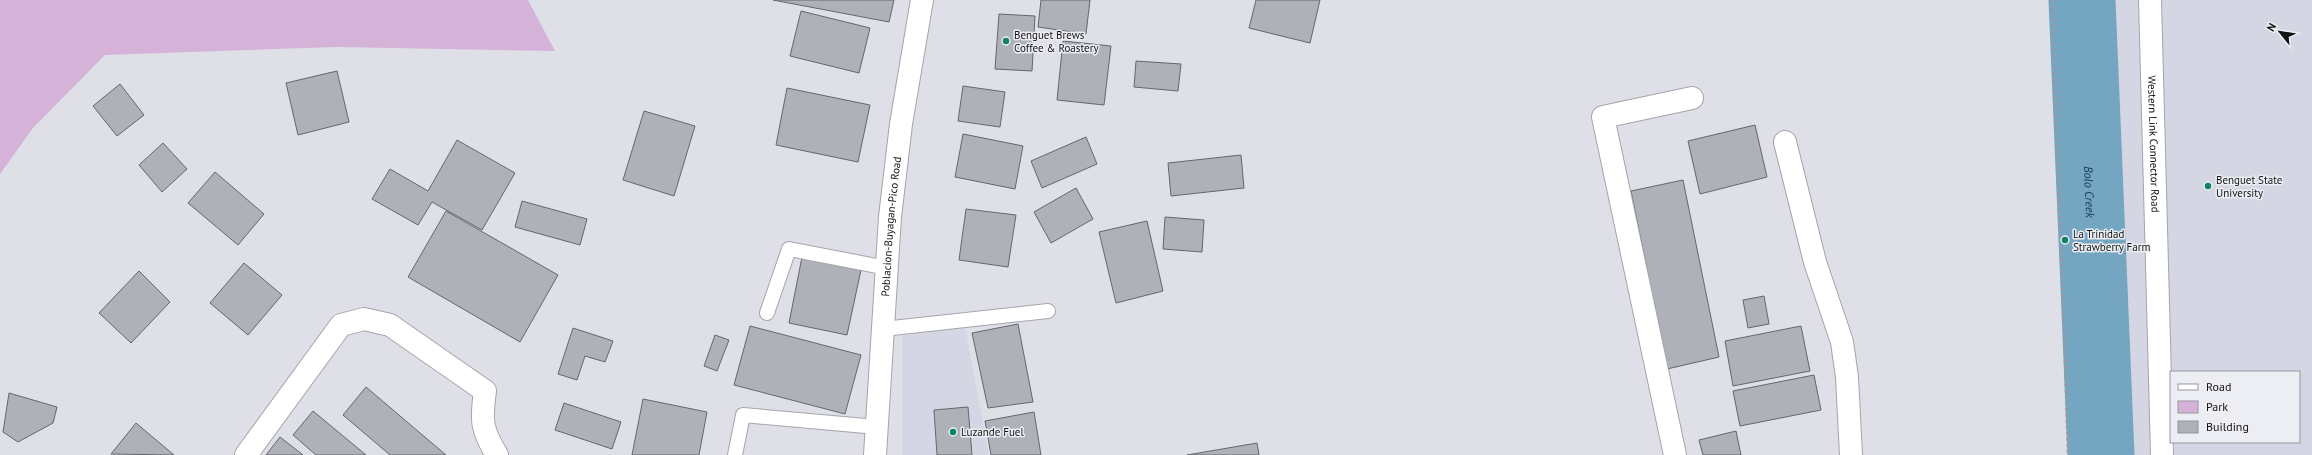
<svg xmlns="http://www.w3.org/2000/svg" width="2312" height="455" viewBox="0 0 2312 455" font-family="'PT Sans',sans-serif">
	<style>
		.built { fill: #d4d6e4; fill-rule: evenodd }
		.green { fill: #d5b3d9 }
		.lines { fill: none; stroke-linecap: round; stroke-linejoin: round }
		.river { stroke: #74a6c2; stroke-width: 67 }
		.building { fill: #aeb2b8; stroke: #63676c }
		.lane-casing { stroke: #a4a5ab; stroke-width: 16 }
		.street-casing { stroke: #a4a5ab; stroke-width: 24 }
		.secondary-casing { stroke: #a4a5ab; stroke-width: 24 }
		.path { stroke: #9a9aa0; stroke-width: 2.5; stroke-dasharray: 3 3; stroke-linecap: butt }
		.lane { stroke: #fff; stroke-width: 14 }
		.street { stroke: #fff; stroke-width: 22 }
		.secondary { stroke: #fff; stroke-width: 22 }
		.poi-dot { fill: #118362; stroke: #eceef4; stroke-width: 1.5 }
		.labels { text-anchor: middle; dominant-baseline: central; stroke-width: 3; stroke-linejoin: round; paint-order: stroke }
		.poi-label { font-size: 11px; fill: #131315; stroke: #eceef4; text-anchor: start }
		.street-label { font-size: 11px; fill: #131315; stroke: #eceef4 }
		.water-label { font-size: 12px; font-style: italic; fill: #123c51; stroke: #eceef4 }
	</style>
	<rect width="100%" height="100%" fill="#dfe0e7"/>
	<!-- built -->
	<g class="built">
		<path d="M2097,0h215v455h-195zM2171,372h128v70h-128z"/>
		<polygon points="965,326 989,455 902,455 902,336"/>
	</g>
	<!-- green -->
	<polygon class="green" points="0,0 528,0 555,51 336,47 105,55 33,128 0,174"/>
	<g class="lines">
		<!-- river -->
		<path class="river" id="s1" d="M2082,0l19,455"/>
	</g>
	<!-- building -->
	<g class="building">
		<polygon points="773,0 894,0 889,22"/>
		<polygon points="1041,0 1090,0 1086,34 1038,27"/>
		<polygon points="1256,0 1320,0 1310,43 1249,28"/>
		<polygon points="801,11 870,28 859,73 790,56"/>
		<polygon points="999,14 1035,16 1032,71 995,69"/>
		<polygon points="1063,41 1111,46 1104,105 1057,100"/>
		<polygon points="1136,61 1181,64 1178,91 1134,87"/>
		<polygon points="337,71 349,122 298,135 286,83"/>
		<polygon points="120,84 144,115 117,136 93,106"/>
		<polygon points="963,86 1005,92 1000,127 958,121"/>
		<polygon points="787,88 870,105 858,162 776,145"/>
		<polygon points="644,111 695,126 674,196 623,180"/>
		<polygon points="1755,125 1767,177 1700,194 1688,141"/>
		<polygon points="963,134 1023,146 1015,189 955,177"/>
		<polygon points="1086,137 1097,164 1042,188 1031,161"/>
		<polygon points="457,140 515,173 482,230 432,202 418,225 372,199 390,169 428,191"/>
		<polygon points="163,143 187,169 162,192 139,165"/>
		<polygon points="1241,155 1244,188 1171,196 1168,163"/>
		<polygon points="215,172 264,214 238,245 188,203"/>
		<polygon points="1683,180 1719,357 1667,369 1631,191"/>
		<polygon points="1076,188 1093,219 1051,243 1034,212"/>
		<polygon points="522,201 587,219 580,245 515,227"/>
		<polygon points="966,209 1016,215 1008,267 959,260"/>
		<polygon points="446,211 558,275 520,342 408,277"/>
		<polygon points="1165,217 1204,220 1202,252 1163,249"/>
		<polygon points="1147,221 1163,291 1116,303 1099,232"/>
		<polygon points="802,257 861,270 847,335 789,323"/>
		<polygon points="244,263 282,295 248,335 210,303"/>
		<polygon points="139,271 170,302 131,343 99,313"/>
		<polygon points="1764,296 1769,324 1748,328 1743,300"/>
		<polygon points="1018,324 1033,402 988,408 972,333"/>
		<polygon points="750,326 861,355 845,414 734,385"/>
		<polygon points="1801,326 1810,371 1733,386 1725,341"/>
		<polygon points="573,328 613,341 605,362 585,356 577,380 558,374"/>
		<polygon points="715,335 729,340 717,371 704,366"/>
		<polygon points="1814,375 1821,410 1740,426 1733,391"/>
		<polygon points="366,387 446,455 390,455 343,415"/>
		<polygon points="9,393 57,407 53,423 18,442 3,432"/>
		<polygon points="643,399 707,412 699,455 632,455"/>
		<polygon points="564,403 621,422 612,449 555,430"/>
		<polygon points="968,407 972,455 937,455 934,410"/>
		<polygon points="313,411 366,455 316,455 293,435"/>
		<polygon points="1034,412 1041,455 991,455 985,421"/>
		<polygon points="136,423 174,455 111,454"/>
		<polygon points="1736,431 1741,455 1703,455 1699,440"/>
		<polygon points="280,437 303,455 266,455"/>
		<polygon points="1257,443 1259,455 1187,455"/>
	</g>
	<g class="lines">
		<defs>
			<g id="lane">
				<polyline points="767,313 789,249 887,268"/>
				<polyline points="883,329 1048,311"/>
				<polyline points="735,455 743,415 877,427"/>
			</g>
			<g id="street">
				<path id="s2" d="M2150,0l12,455"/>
				<polyline points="1785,142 1815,262 1842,342 1847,377 1851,455"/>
				<path d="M246,455l95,-130 23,-6 26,6 95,66c-4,29 -4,38 12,64"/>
				<polyline points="1675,455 1603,117 1692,98"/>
			</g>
			<g id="secondary">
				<path id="s3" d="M875,455l15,-238 11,-93 21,-124"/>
			</g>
		</defs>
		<!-- lane casing -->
		<use href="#lane" class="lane-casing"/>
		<!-- street casing -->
		<use href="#street" class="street-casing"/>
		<!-- secondary casing -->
		<use href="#secondary" class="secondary-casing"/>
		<!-- path -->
		<polyline class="path" points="2053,0 2068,455"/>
		<!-- lane -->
		<use href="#lane" class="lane"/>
		<!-- street -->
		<use href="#street" class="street"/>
		<!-- secondary -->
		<use href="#secondary" class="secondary"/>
	</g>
	<!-- markers -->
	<g class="poi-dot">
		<circle cx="1006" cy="41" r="4"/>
		<circle cx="2208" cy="186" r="4"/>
		<circle cx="2065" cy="240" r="4"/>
		<circle cx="953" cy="432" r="4"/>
	</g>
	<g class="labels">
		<!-- poi labels -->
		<g class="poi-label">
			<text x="1014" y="35">Benguet Brews<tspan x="1014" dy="13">Coffee &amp; Roastery</tspan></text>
			<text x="2216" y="180">Benguet State<tspan x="2216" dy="13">University</tspan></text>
			<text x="2073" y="234">La Trinidad<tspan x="2073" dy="13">Strawberry Farm</tspan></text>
			<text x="961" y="432">Luzande Fuel</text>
		</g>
		<!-- street labels -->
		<g class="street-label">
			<text stroke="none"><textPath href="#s2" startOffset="144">Western Link Connector Road</textPath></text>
			<text stroke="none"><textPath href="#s3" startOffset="229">Poblacion-Buyagan-Pico Road</textPath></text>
		</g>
		<!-- water labels -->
		<g class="water-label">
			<text stroke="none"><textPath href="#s1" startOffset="192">Bolo Creek</textPath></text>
		</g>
	</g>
	<!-- legend -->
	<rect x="2170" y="371" width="130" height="72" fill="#eceef4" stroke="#95969b"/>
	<rect x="2178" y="384" width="20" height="6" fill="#ffffff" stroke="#95969b"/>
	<text x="2206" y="391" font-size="12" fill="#131315">Road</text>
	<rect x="2178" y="401" width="20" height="12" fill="#d5b3d9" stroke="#95969b"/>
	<text x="2206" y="411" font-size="12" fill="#131315">Park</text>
	<rect x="2178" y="421" width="20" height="12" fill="#aeb2b8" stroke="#95969b"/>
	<text x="2206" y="431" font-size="12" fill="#131315">Building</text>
	<!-- north arrow -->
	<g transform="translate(2280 32) rotate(300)" stroke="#eceef4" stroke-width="3" paint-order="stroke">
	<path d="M0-3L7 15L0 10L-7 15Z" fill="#131315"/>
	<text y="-6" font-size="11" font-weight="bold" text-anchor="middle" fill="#131315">N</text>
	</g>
</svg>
